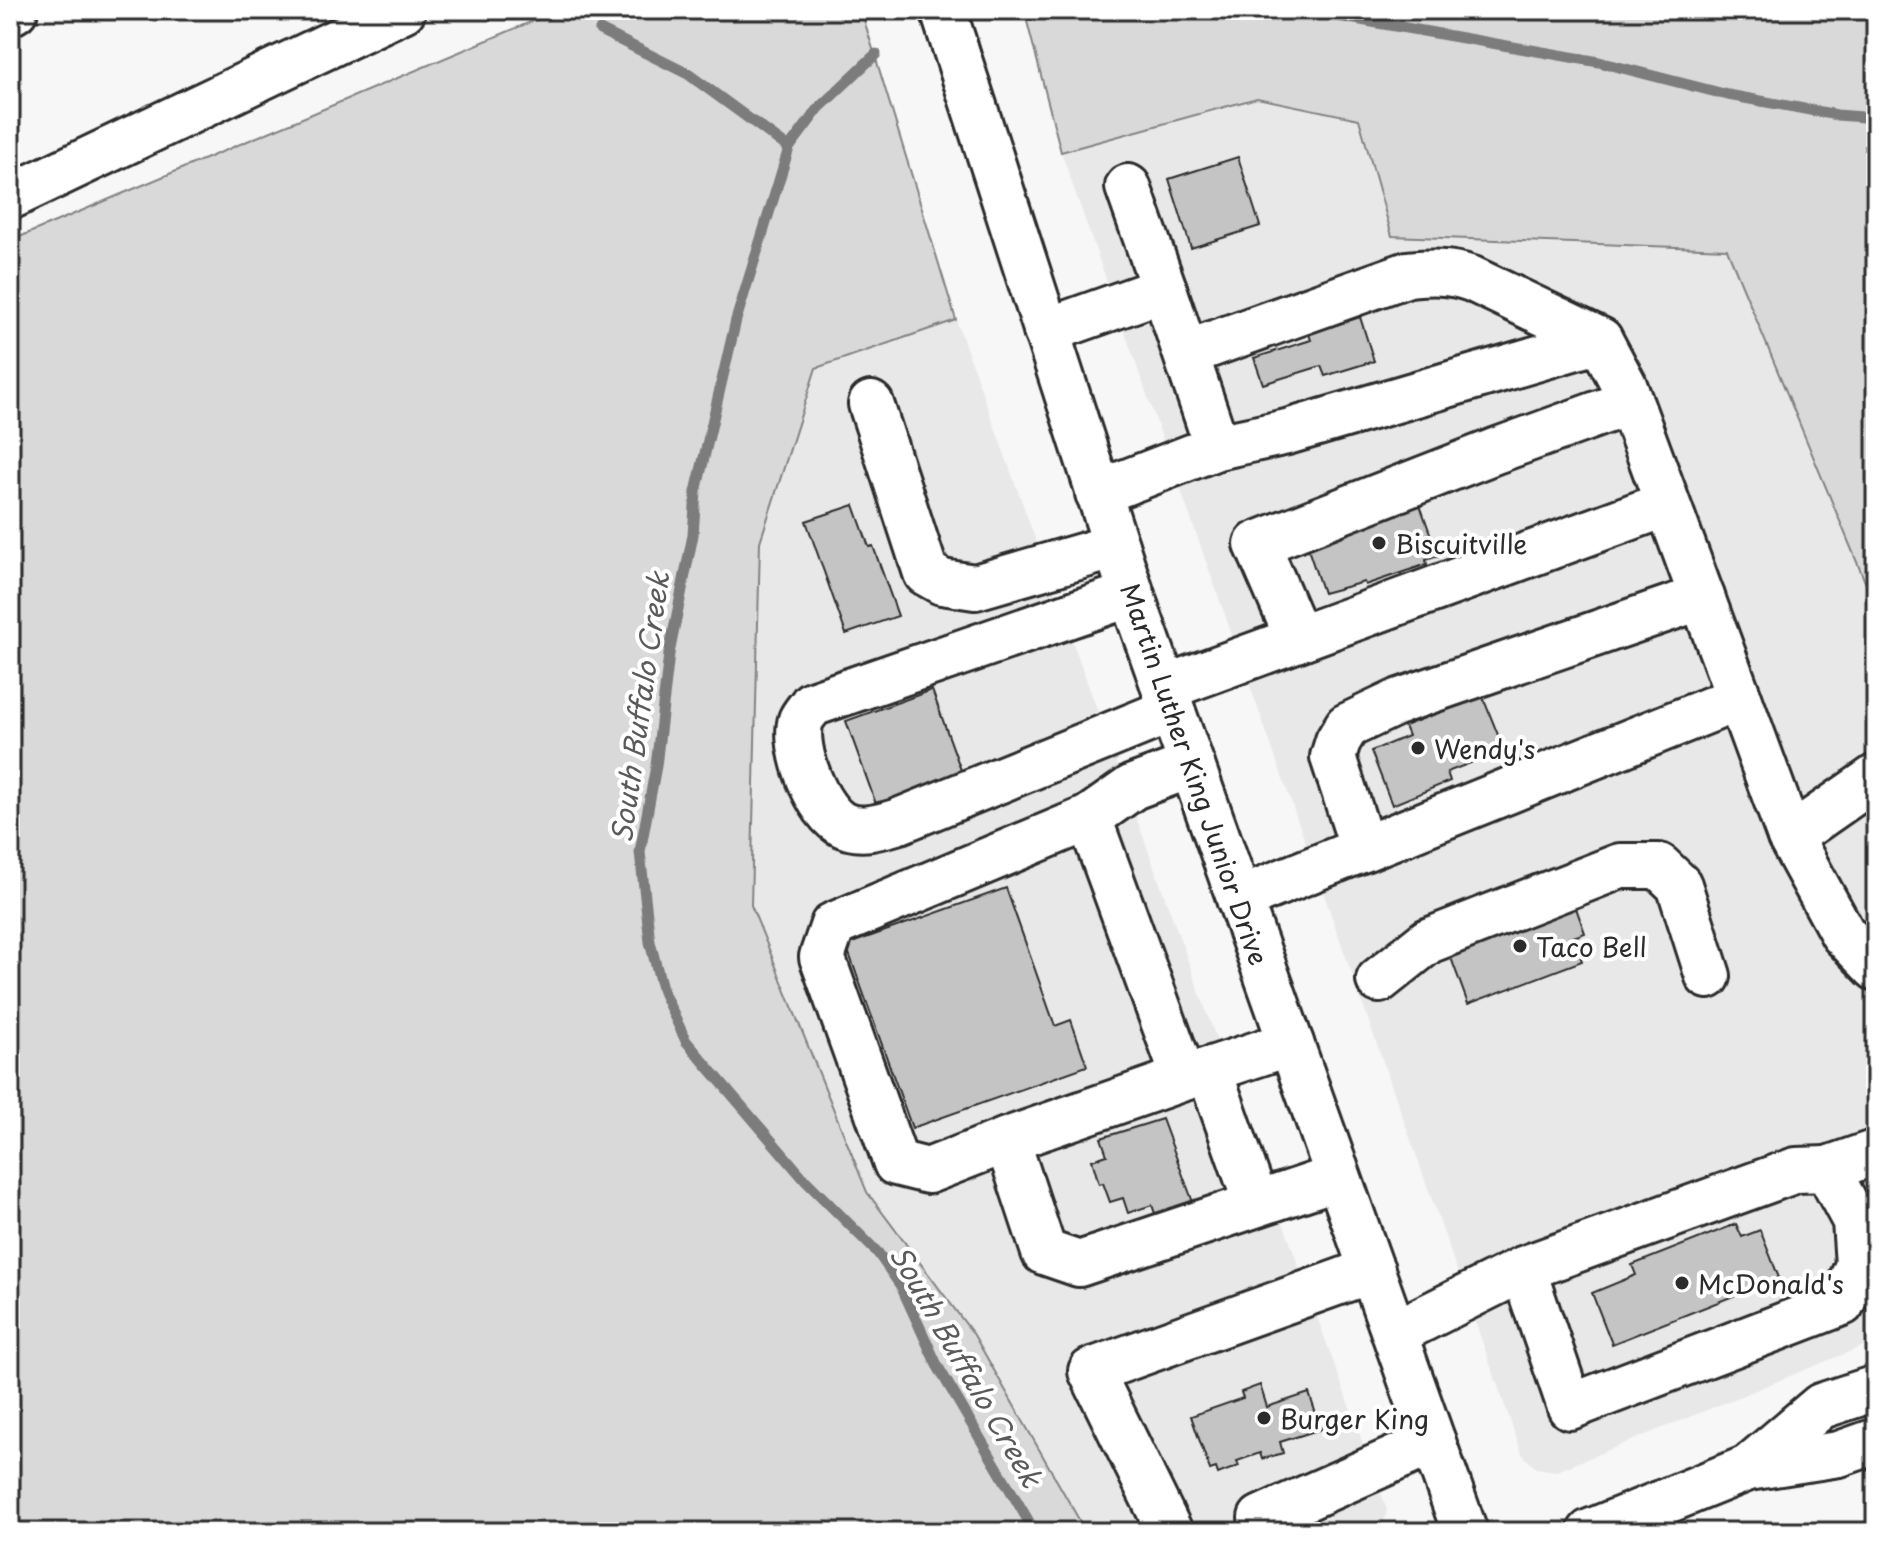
<svg xmlns="http://www.w3.org/2000/svg" width="1886" height="1542" viewBox="0 0 1886 1542" font-family="'Playpen Sans',sans-serif">
	<style>
		.built { fill: #e8e8e8 }
		.green { fill: #d9d9d9; stroke: #828282; stroke-width: 2 }
		.lines { fill: none; stroke-linecap: round; stroke-linejoin: round }
		.stream { stroke: #7b7b7b; stroke-width: 11 }
		.building { fill: #c4c4c4; stroke: #2b2b2b; stroke-width: 2 }
		.minor-casing { stroke: #2b2b2b; stroke-width: 50 }
		.major-casing { stroke: #2b2b2b; stroke-width: 50 }
		.highway-casing { stroke: #2b2b2b; stroke-width: 50 }
		.minor { stroke: #fff; stroke-width: 44 }
		.major { stroke: #fff; stroke-width: 44 }
		.highway { stroke: #fff; stroke-width: 44 }
		.poi-dot { fill: #2b2b2b; stroke: #fff; stroke-width: 3 }
		.labels { text-anchor: middle; dominant-baseline: central; stroke-width: 8; stroke-linejoin: round; paint-order: stroke }
		.poi-label { font-size: 26px; fill: #2b2b2b; stroke: #fff; text-anchor: start }
		.street-label { font-size: 26px; fill: #2b2b2b; stroke: #fff }
		.water-label { font-size: 28px; font-style: italic; fill: #5a5a5a; stroke: #fff }
	</style>
	<rect width="100%" height="100%" fill="#f7f7f7"/>
	<filter id="ink" filterUnits="userSpaceOnUse"><feTurbulence type="fractalNoise" baseFrequency=".0125" numOctaves="2"/><feDisplacementMap in="SourceGraphic" scale="16" xChannelSelector="R" yChannelSelector="G"/><feConvolveMatrix kernelMatrix="1 2 1 2 8 2 1 2 1" color-interpolation-filters="sRGB"/></filter>
	<g filter="url(#ink)">
		<!-- built -->
		<g class="built">
			<polygon points="1257,98 1359,119 1392,235 1727,249 1876,608 1876,1341 1557,1471 1536,1468 1522,1454 1061,152"/>
			<polygon points="956,320 1387,1510 1382,1532 1086,1532 974,1335 867,1192 751,905 760,542 816,368"/>
		</g>
		<!-- green -->
		<g class="green">
			<polygon points="559,10 861,10 956,320 816,368 760,542 751,905 867,1192 974,1335 1086,1532 10,1532 10,241"/>
			<polygon points="1024,10 1876,10 1876,608 1727,249 1392,236 1359,119 1257,98 1061,152"/>
		</g>
		<g class="lines">
			<!-- stream -->
			<g class="stream">
				<polyline points="1291,10 1321,13 1599,62 1728,95 1837,115 1876,118"/>
				<polyline points="600,30 688,74 789,148"/>
				<polyline points="876,54 819,108 789,148 736,320 696,492 693,535 669,654 656,766 640,852 650,942 663,992 686,1041 805,1180 878,1253 901,1286 937,1365 1035,1532"/>
			</g>
		</g>
		<!-- building -->
		<g class="building">
			<polygon points="1238,157 1260,226 1191,248 1169,179"/>
			<polygon points="1360,317 1374,361 1325,376 1321,366 1263,384 1254,358 1311,340 1309,334"/>
			<polygon points="1419,502 1438,556 1426,560 1427,564 1365,585 1364,582 1323,593 1307,546"/>
			<polygon points="854,505 869,547 873,546 898,616 846,634 806,521"/>
			<polygon points="932,690 966,784 880,815 846,721"/>
			<polygon points="1482,695 1504,750 1447,772 1450,781 1392,805 1371,751 1408,736 1404,726"/>
			<polygon points="1006,888 1055,1026 1071,1020 1087,1066 912,1128 846,945"/>
			<polygon points="1572,897 1585,933 1573,937 1582,961 1468,1004 1446,944"/>
			<polygon points="1162,1119 1197,1213 1159,1225 1152,1205 1128,1213 1123,1198 1110,1202 1103,1183 1099,1184 1092,1160 1107,1155 1101,1138"/>
			<polygon points="1736,1224 1742,1237 1760,1230 1779,1278 1612,1344 1592,1293 1636,1275 1632,1265"/>
			<polygon points="1260,1385 1267,1407 1309,1393 1321,1429 1280,1442 1283,1453 1262,1459 1260,1453 1237,1461 1239,1466 1218,1474 1216,1468 1210,1470 1191,1416 1243,1398 1241,1392"/>
		</g>
		<g class="lines">
			<defs>
				<g id="minor">
					<polyline points="1128,187 1164,289"/>
					<polyline points="1046,331 1164,289 1217,447"/>
					<path d="M1187,353l221,-79c23,-2 42,-3 64,5l128,61"/>
					<polyline points="871,404 926,573 942,582 975,587 1116,546"/>
					<polyline points="1098,493 1217,447 1287,432 1600,340 1624,385 1790,837"/>
					<path d="M1131,594l-319,110c-3,5 -9,11 -11,16 -9,27 16,93 43,105 17,8 38,1 55,-4l273,-111"/>
					<polyline points="1298,639 1257,544 1495,451 1630,402"/>
					<polyline points="1164,688 1667,504"/>
					<polyline points="1192,765 1133,787 1089,818 1184,1078 1291,1043"/>
					<polyline points="1876,777 1790,837 1843,934 1876,968"/>
					<polyline points="1363,849 1333,757 1338,741 1347,726 1400,701 1702,597"/>
					<polyline points="1239,899 1739,698"/>
					<polyline points="1379,980 1428,941 1620,866 1659,866 1679,885 1708,976"/>
					<polyline points="1209,1070 1256,1203"/>
					<polyline points="1184,1078 1007,1140 1044,1252 1079,1264 1338,1177"/>
					<polyline points="1007,1140 928,1171 896,1163 822,957 833,925 1089,818"/>
					<polyline points="1827,1169 1876,1152"/>
					<polyline points="1395,1333 1523,1269 1796,1170 1827,1169 1855,1221 1858,1265 1842,1303 1570,1407 1523,1269"/>
					<polyline points="1261,1518 1433,1442"/>
					<polyline points="1170,1532 1091,1371 1372,1270"/>
				</g>
				<g id="major">
					<polyline points="1748,1468 1821,1406 1876,1388"/>
					<polyline points="1590,1532 1748,1468 1839,1454 1876,1441"/>
				</g>
				<g id="highway">
					<polyline points="943,10 1138,614 1465,1532"/>
					<polyline points="10,13 15,10"/>
					<polyline points="10,197 403,10"/>
				</g>
			</defs>
			<!-- minor casing -->
			<use href="#minor" class="minor-casing"/>
			<!-- major casing -->
			<use href="#major" class="major-casing"/>
			<!-- highway casing -->
			<use href="#highway" class="highway-casing"/>
			<!-- minor -->
			<use href="#minor" class="minor"/>
			<!-- major -->
			<use href="#major" class="major"/>
			<!-- highway -->
			<use href="#highway" class="highway"/>
		</g>
	</g>
	<!-- markers -->
	<g class="poi-dot">
		<circle cx="1379" cy="543" r="8"/>
		<circle cx="1418" cy="748" r="8"/>
		<circle cx="1520" cy="946" r="8"/>
		<circle cx="1682" cy="1283" r="8"/>
		<circle cx="1264" cy="1418" r="8"/>
	</g>
	<g class="labels">
		<!-- poi labels -->
		<g class="poi-label">
			<text x="1395" y="543">Biscuitville</text>
			<text x="1434" y="748">Wendy's</text>
			<text x="1536" y="946">Taco Bell</text>
			<text x="1698" y="1283">McDonald's</text>
			<text x="1280" y="1418">Burger King</text>
		</g>
		<!-- street labels -->
		<g class="street-label">
			<text transform="translate(1195 774) rotate(71)">Martin Luther King Junior Drive</text>
		</g>
		<!-- water labels -->
		<g class="water-label">
			<text transform="translate(639 707) rotate(-82)">South Buffalo Creek</text>
			<text transform="translate(967 1366) rotate(60)">South Buffalo Creek</text>
		</g>
	</g>
	<!-- margin -->
	<rect width="1886" height="1542" fill="none" stroke="#fff" stroke-width="40"/>
	<rect x="20" y="20" width="1846" height="1502" fill="none" stroke="#2b2b2b" stroke-width="3" filter="url(#ink)"/>
</svg>
